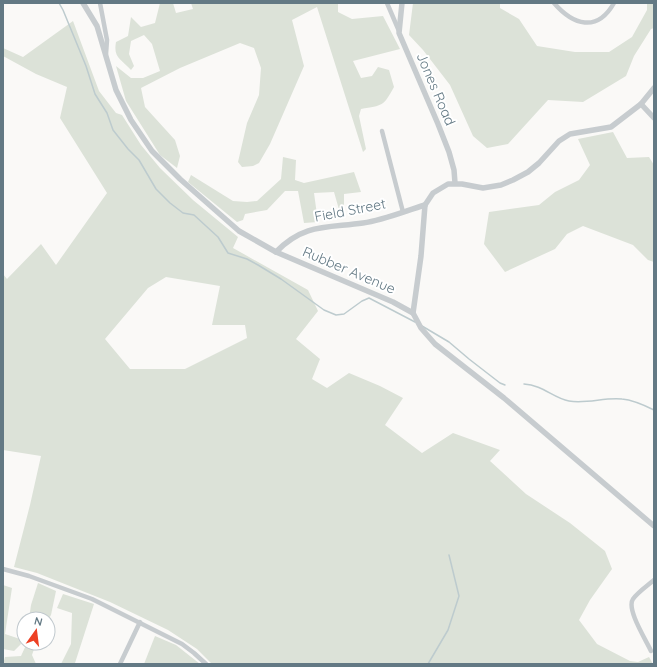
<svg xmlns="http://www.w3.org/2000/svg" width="657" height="667" viewBox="0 0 657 667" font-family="Quicksand,sans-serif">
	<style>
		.green { fill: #dce2d8; fill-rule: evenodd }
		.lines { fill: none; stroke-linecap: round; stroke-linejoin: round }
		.stream { stroke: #bdcbce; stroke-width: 1.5 }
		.minor { stroke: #c7cccf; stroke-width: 4.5 }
		.tertiary { stroke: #c7cccf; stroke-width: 5.5 }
		.labels { text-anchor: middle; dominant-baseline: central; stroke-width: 4; stroke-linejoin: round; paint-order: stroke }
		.street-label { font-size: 14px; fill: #637984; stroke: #fff }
	</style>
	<rect width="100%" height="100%" fill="#faf9f7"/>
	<!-- green -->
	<g class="green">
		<path d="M160,3h13l3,10 17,-4 -2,-6h147v9l14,7 31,-3 17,33 -47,12 8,17 11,-2 6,-9 11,3 5,17c-11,20 -11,18 -33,22l-2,7 7,33 -3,3 -46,-145 -25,13 12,46 -34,78 -11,19 -6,3 -11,1 -4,-5 9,-39 12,-28 2,-27 -7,-20 -14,-5 -60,25 -39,20 4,19 30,33 5,16 -3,12 -17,-13 -34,-54 -10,-35 15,12h12l17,-7 -8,-27 -8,-9 -13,6 -2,13 5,12 -3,4c-10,-11 -18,-12 -15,-28l12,-6 3,-19 10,10 14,-4z"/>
		<polygon points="413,3 500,3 500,8 519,19 537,46 575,52 609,52 632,37 647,10 647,3 654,3 654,28 651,29 634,56 626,76 583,102 548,100 508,144 487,148 473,136 450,85 423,50 409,35"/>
		<path d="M73,21l26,70 17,22 6,2 19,30 19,23 33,32 45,37 -5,11 75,42 10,21 -22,28 24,20 -8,20 15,9 22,-15 31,13 23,12 -18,27 37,28 31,-20 47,17 -10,11 36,33 44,29 35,28 7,18 -22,31 -11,20 18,24 33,17 8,1 11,-5 4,7h-441l-15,-15 -29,-19 -58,-28 -73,-29 -23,-6 16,-62 11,-49 -38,-6v-176l4,5 34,-35 15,21 51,-72 -47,-75 7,-31 -31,-13 -33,-18v-8l20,9zM166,277l54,9 -8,39h33l2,13 -62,31h-55l-25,-30 43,-51z"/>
		<polygon points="613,132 627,158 649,157 654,165 654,262 648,260 633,245 583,226 567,234 555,249 505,272 484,244 489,212 539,205 555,192 579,180 590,165 578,139"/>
		<polygon points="283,157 296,160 295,180 304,183 354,172 361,192 344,194 344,213 340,213 334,192 314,193 318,222 304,223 298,191 285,191 267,210 245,214 243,220 237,222 188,182 191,175 233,201 247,202 257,201 281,179"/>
		<polygon points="38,583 56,591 51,615 48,620 29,619 31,605"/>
		<polygon points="3,585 12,588 5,634 20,639 21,644 14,651 3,649"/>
		<polygon points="63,594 94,604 75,663 77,664 61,664 71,644 72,613 57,608"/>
		<polygon points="155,636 176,645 200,664 144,664"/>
		<polygon points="27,643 36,643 32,655 36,664 3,664 5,657 21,656"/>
	</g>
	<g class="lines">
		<!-- stream -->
		<g class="stream">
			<polyline points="59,3 63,10 86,66 95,94 107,113 113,130 128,149 139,160 156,189 170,203 183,213 194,215 218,237 228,253 247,259 258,265 281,279 324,310 336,315 344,314 362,301 369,298 415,322"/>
			<polyline points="422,326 449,342 469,359 500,383 505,385"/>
			<path d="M524,384c19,1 29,14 45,17 18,3 36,-4 53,-2 11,1 22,6 32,11"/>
			<polyline points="428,664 448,630 459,596 449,555"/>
		</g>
		<!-- minor -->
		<g class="minor">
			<polyline points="100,3 107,40 106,54"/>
			<polyline points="387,3 399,31"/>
			<path d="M554,3c19,22 43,30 60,0"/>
			<polyline points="382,131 403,212"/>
			<polyline points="3,569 29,576 92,599 182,644 194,653 206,664"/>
			<path d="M651,651c-5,-11 -25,-42 -18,-52 5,-7 14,-13 21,-19"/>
			<polyline points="120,664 140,622"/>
		</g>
		<!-- tertiary -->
		<g class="tertiary">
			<polyline points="83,3 97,26 116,90 131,120 152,151 180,179 239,231 276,252 393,302 413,313"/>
			<polyline points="402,3 399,33 438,124 449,152 454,170 455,183"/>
			<polyline points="654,88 641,104 611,127 570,134 559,141 539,163 528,172 513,180 501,185 483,188 462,184 448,184 433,193 425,205 421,256 413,313 421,328 435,344 504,398 654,526"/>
			<polyline points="641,104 654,118"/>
			<path d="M276,252c28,-29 52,-24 87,-29 21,-3 42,-12 62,-18"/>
		</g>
	</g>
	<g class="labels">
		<!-- street labels -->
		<g class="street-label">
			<text transform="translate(436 89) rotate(67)">Jones Road</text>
			<text transform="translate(350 210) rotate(-11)">Field Street</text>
			<text transform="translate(349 270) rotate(23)">Rubber Avenue</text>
		</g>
	</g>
	<!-- border -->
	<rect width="657" height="667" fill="none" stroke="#637984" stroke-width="8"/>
	<!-- north arrow -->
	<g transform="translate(36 631) rotate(14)"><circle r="19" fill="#ffffff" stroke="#c1c9ce"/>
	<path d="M0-3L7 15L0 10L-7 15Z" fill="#ed4024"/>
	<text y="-6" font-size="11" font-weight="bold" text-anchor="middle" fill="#637984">N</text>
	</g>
</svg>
